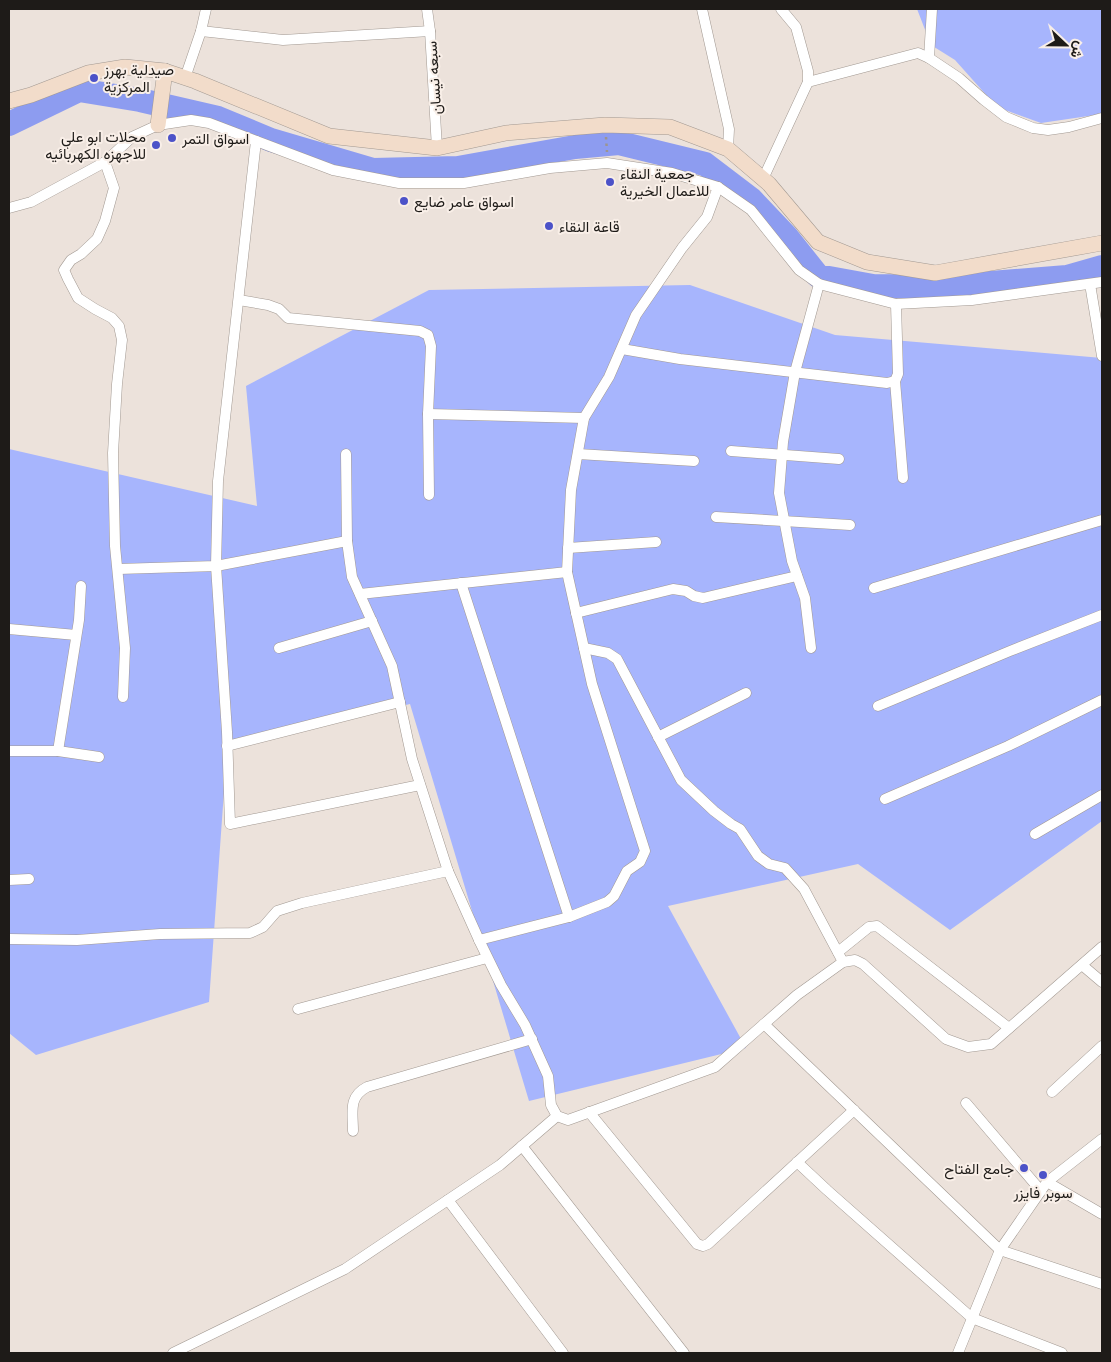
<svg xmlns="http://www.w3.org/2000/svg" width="1111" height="1362" viewBox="0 0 1111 1362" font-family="Lato,Vazirmatn,sans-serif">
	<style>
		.green { fill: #a7b5fd }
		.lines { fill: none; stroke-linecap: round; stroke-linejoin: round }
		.river { stroke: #8d9cf0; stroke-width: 24 }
		.street-casing { stroke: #a29992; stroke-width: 11 }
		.secondary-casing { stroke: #a29992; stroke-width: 16 }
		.path { stroke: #9c9590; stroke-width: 2.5; stroke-dasharray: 2.5 4; stroke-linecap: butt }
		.street { stroke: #fff; stroke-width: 10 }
		.secondary { stroke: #f2dcca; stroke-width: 15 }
		.poi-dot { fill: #4c52c8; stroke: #f9efe8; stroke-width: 2 }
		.labels { text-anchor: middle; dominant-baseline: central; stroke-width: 4; stroke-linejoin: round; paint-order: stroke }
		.poi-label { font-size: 15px; fill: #1e1b18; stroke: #f9efe8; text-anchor: start }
		.street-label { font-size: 15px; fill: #1e1b18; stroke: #f9efe8 }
	</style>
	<rect width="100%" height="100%" fill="#ece2db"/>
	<!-- green -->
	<g class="green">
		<polygon points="917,9 1102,9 1102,114 1041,123 997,107 955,60 931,45"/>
		<polygon points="690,285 835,335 1102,358 1102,821 950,930 858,864 668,906 746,1048 529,1101 410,704 227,749 209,1002 36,1055 9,1033 9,449 257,506 246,386 429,290"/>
	</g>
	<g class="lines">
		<!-- river -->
		<polyline class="river" points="9,124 79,90 140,100 218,118 271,140 373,170 458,168 575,147 619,143 705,164 751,199 787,237 818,276 873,286 941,287 1067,277 1102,267"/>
		<defs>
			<g id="street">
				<polyline points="427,9 430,31 437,148"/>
				<polyline points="702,9 729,129 728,149"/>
				<polyline points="201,31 283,40 430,31"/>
				<polyline points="929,58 932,9"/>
				<polyline points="185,78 201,31 206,9"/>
				<polyline points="808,82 918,53 929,58 959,78 984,100 1006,117 1033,128 1048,130 1069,127 1102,118"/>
				<polyline points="256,141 218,481 216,566 227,732 230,824 420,785"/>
				<polyline points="105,162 114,188 105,221 97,239 81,254 71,260 64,270 68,279 78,298 95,309 112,318 119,326 122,340 117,384 113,453 115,546 125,648 123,697"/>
				<polyline points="763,179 808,82 808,71 796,27 781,9"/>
				<polyline points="9,208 31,202 105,162 132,137 158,125 191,120 209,123 333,170 399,183 464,183 550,168 607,163 672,173 718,187 751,210 799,270 819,284 896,304 972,300 1102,282"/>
				<polyline points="1090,284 1102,356"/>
				<polyline points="239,300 268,305 279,309 288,318 420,331 428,335 431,346 428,414 429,495"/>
				<polyline points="622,349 680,359 887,383 895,381 898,374 896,304"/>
				<polyline points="895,381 903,478"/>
				<polyline points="428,414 584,418"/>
				<polyline points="731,451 839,459"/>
				<polyline points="346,454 347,541 352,577 392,666 412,759 448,871 479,940 501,985 525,1025 548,1076 551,1105 557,1116 568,1120 715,1067 797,995 843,962 855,960 863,964 946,1039 968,1047 991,1044 1102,947"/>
				<polyline points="578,454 694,461"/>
				<polyline points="716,517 850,525"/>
				<polyline points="568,548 656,542"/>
				<polyline points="118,569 216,566 347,541"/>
				<polyline points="461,583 569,917"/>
				<polyline points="874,588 1102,520"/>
				<polyline points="360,594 567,572"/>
				<polyline points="576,613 673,589 686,591 694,596 703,598 797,576"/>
				<polyline points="9,629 76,635"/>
				<polyline points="279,648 372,621"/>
				<polyline points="584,648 608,653 617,659 681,780 714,811 731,824 740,829 758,856 769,864 785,868 804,889 843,962"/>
				<polyline points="811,648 805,598 792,561 779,493 783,442 795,372 819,284"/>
				<polyline points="878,706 1010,651 1102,615"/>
				<polyline points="658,737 746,693"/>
				<polyline points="227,746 400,702"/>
				<polyline points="9,751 58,751 99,757"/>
				<polyline points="58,751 79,620 81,586"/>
				<polyline points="885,799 1008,746 1102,700"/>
				<polyline points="1035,834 1102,795"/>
				<polyline points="9,880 29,879"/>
				<polyline points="9,939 77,940 160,934 250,933 263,927 277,911 302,903 448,871"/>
				<polyline points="479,940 569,917 607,902 614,896 627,871 640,862 645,851 592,684 567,572 571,490 584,418 609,377 636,315 682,248 707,217 718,187"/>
				<polyline points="838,952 869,927 877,926 1009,1028"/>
				<polyline points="1082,965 1102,982"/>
				<polyline points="298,1009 487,958"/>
				<polyline points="764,1024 1000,1250 1102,1284"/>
				<polyline points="1052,1092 1102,1046"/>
				<polyline points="966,1103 1041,1191"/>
				<polyline points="589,1112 697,1244 703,1246 708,1244 854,1110"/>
				<path d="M353,1131c0,-19 -5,-34 14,-44l165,-48"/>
				<polyline points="522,1146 684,1353"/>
				<polyline points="797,1162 827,1190 972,1318 1062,1353"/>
				<polyline points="1047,1182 1102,1214"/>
				<polyline points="448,1200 563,1353"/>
				<polyline points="173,1353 345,1269 500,1165 557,1116"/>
				<polyline points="958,1353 1000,1250 1047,1182 1102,1139"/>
			</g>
			<g id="secondary">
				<polyline points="9,101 31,95 88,73 125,67 165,71 195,81 329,136 437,148 506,133 605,125 670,127 728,149 769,184 818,242 867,262 935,273 1102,243"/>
				<polyline points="158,125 165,71"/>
			</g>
		</defs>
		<!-- street casing -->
		<use href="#street" class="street-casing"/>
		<!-- secondary casing -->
		<use href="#secondary" class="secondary-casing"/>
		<!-- path -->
		<polyline class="path" points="606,137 607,152"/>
		<!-- street -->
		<use href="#street" class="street"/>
		<!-- secondary -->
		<use href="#secondary" class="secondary"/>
	</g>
	<!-- markers -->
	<g class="poi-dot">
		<circle cx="94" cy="78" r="5"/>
		<circle cx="172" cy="138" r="5"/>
		<circle cx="156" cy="145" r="5"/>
		<circle cx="610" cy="182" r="5"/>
		<circle cx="404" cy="201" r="5"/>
		<circle cx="549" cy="226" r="5"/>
		<circle cx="1024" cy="1168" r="5"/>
		<circle cx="1043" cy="1175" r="5"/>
	</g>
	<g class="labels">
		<!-- poi labels -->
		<g class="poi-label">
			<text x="104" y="69">صيدلية بهرز<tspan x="104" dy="17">المركزية</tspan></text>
			<text x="146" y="136" text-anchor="end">محلات ابو علي<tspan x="146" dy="17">للاجهزه الكهربائيه</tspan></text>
			<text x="182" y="138">اسواق التمر</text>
			<text x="620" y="173">جمعية النقاء<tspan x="620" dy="17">للاعمال الخيرية</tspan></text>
			<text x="414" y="201">اسواق عامر ضايع</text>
			<text x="559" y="226">قاعة النقاء</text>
			<text x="1014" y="1168" text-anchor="end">جامع الفتاح</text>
			<text x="1043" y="1192" text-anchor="middle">سوبر فايزر</text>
		</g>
		<!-- street labels -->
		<g class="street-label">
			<text transform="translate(433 78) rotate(-94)">سبعه نيسان</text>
		</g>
	</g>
	<!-- border -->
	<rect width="1111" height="1362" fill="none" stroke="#1e1b18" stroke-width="20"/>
	<!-- north arrow -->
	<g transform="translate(1066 45) rotate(112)" stroke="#f9efe8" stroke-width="4" paint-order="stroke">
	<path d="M0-4L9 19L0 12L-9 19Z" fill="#1e1b18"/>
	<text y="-8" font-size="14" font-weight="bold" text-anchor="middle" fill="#1e1b18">ش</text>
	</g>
</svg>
